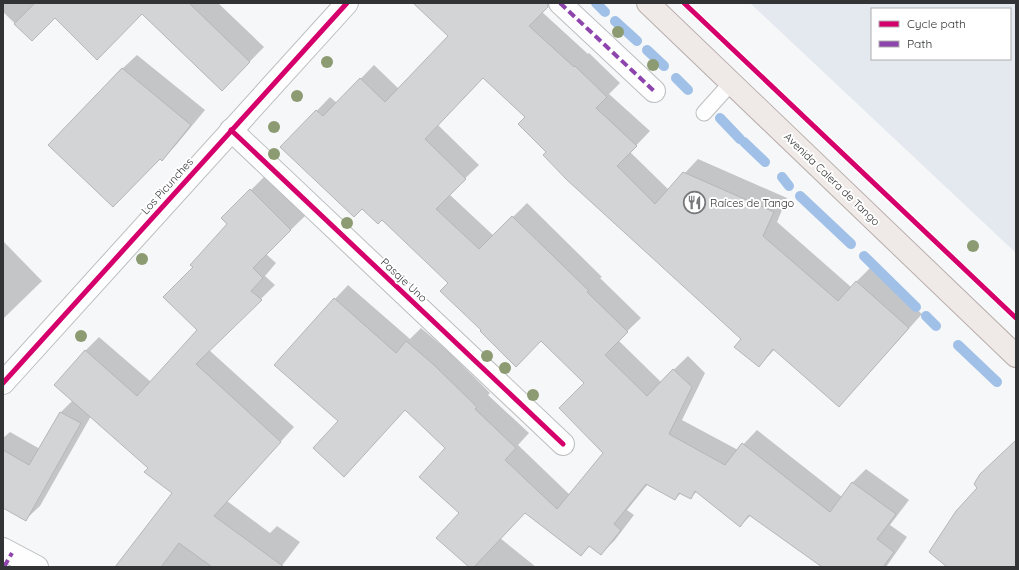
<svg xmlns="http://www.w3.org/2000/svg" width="1019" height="570" viewBox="0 0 1019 570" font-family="Quicksand,sans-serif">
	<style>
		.built { fill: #e4e9ef; fill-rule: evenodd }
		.shadow { fill: #0003 }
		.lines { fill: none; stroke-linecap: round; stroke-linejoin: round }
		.stream { stroke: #a0c0e8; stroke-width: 10 }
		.building { fill: #d3d4d6; stroke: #b4b6b8 }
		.service-casing { stroke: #bcbec0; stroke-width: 17 }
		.minor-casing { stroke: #bcbec0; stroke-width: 24 }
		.primary-casing { stroke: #b9aeac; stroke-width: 24 }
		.service { stroke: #fefefe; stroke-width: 15 }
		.minor { stroke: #fefefe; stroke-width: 22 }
		.primary { stroke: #efe9e7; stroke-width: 22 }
		.quiet { stroke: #8e44ad; stroke-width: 4; stroke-dasharray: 8 4; stroke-linecap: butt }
		.cycleway-casing { stroke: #fff; stroke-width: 8 }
		.cycleway { stroke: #d6006c; stroke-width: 5 }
		.tree { fill: #8c9b71 }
		.labels { text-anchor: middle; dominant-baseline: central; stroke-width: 4; stroke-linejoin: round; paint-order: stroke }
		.street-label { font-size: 11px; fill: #323334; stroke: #fff }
		.poi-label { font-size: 11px; fill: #323334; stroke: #fff; text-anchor: start }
	</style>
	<rect width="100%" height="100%" fill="#f5f7f9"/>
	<!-- built -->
	<path class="built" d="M750,3h266v250zM872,9h138v50h-138z"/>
	<!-- shadow -->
	<g class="shadow">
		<polygon points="3,3 218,3 264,47 222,90 142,13 55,17 32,40 3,12"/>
		<polygon points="425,3 551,3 542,12 588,54 589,53 620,83 609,94 650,131 630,152 669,190 698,159 787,198 777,222 851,287 870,268 922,314 839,406 775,349 759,366 742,339 547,152 526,117 483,77 438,125 479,165 449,194 494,236 527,203 602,277 600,278 641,318 618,340 661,382 688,356 705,373 682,420 738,450 757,430 842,497 852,483 866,469 909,500 890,525 907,537 886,567 824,567 751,515 740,526 697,491 691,498 681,493 675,499 648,484 627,510 634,515 615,540 601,554 590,546 581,555 525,512 500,538 536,567 470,567 447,448 406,409 339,421 335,299 348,285 410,339 421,328 447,350 490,393 488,395 529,433 518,445 570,495 604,453 585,383 541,340 482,330 449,283 382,218 282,147 330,97 337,103 374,65 399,89 449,36"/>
		<polygon points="137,55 205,110 176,145 162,160 122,69"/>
		<polygon points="265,176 305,216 266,254 276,263 265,276 275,285 209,350 294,427 227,501 270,533 277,526 300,542 281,567 127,567 173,493 149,468 91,416 40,506 25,520 3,507 3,438 10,432 40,449 61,412 73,400 85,351 99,337 151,382 199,330 194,267 229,224 223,218"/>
		<polygon points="3,241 42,281 3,319"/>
	</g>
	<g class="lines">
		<!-- stream -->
		<g class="stream">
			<polyline points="596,3 605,12"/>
			<polyline points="615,21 637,41"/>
			<polyline points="647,50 664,66"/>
			<polyline points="676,78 688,90"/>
			<polyline points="720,118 740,139"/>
			<polyline points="744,142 765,162"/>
			<polyline points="782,177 789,186"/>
			<polyline points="800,196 851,244"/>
			<polyline points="864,256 916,307"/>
			<polyline points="926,316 936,326"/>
			<polyline points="958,345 997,382"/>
		</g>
	</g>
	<!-- building -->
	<g class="building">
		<polygon points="35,3 189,3 250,62 222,91 142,14 97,60 55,18 32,41 14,24"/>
		<polygon points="413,3 548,3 548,7 529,26 574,67 575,66 607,97 596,108 637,146 617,166 655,204 683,172 774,212 763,236 838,301 856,281 909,328 839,407 773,349 759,367 734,347 741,339 567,180 543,155 546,152 518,124 525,117 483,78 425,139 466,179 436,209 479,249 512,216 589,291 587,292 628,332 605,355 647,396 673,369 692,387 669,434 725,465 742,443 830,512 852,482 896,514 877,539 894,552 883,567 822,567 749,515 740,527 695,491 691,499 679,493 675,500 646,484 614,524 621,530 601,555 589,546 581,556 525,513 474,567 469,567 436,538 459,513 419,477 445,448 405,410 344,477 313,448 338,421 274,365 334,298 396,353 406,341 433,364 477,407 475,409 516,448 505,460 557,509 603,453 559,408 584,383 541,341 516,367 480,331 481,330 440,291 448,283 382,220 378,224 362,209 354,217 280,147 316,110 323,116 360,78 385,102 448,36"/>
		<polygon points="122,68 191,125 162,161 160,159 113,207 48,145"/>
		<polygon points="250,189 291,230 253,268 263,278 251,291 262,300 196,364 281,442 214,516 284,567 212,567 179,543 161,567 115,567 172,493 144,472 148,468 54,385 85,350 137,396 197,330 163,297 193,267 190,265 227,224 221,218"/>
		<polygon points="60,412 81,423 26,521 3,508 3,450 29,465"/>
		<polygon points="1016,440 1016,567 947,567 929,552 956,511 977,488 974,484 980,474"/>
	</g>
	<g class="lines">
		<defs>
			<polyline id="service" points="704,113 731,83"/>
			<g id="minor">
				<polyline points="560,3 654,91"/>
				<polyline points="231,130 563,444"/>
				<polyline points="3,383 347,3"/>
				<polyline points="3,549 37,567"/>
			</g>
			<polyline id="primary" points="648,3 1016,356"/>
		</defs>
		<!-- service casing -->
		<use href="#service" class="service-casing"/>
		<!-- minor casing -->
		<use href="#minor" class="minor-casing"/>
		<!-- primary casing -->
		<use href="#primary" class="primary-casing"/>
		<!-- service -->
		<use href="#service" class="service"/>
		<!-- minor -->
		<use href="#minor" class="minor"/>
		<!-- primary -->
		<use href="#primary" class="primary"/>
		<!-- quiet -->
		<g class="quiet">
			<polyline points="560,3 654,91"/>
			<polyline points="4,567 12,553"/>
		</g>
		<defs>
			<g id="cycleway">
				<polyline points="684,3 1016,318"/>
				<polyline points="231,130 563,444"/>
				<polyline points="3,383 347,3"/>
			</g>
		</defs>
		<!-- cycleway casing -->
		<use href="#cycleway" class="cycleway-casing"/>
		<!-- cycleway -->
		<use href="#cycleway" class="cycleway"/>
	</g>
	<!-- trees -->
	<g class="tree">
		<circle cx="618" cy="32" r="6"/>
		<circle cx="327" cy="62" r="6"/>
		<circle cx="653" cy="65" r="6"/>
		<circle cx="297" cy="96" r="6"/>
		<circle cx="274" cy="127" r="6"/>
		<circle cx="274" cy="154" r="6"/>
		<circle cx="347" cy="223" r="6"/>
		<circle cx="973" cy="246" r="6"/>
		<circle cx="142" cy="259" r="6"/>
		<circle cx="81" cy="336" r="6"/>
		<circle cx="487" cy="356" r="6"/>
		<circle cx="505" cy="368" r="6"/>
		<circle cx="533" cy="395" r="6"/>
	</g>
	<!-- icons -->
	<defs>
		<symbol id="restaurant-ring" viewBox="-11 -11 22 22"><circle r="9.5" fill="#fff" stroke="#767879" stroke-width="1.5"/><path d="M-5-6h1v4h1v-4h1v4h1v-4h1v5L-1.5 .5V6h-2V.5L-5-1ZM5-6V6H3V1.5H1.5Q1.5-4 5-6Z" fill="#767879"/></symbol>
	</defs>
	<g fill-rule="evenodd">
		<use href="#restaurant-ring" x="682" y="190" width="25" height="25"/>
	</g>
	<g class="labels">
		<!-- street labels -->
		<g class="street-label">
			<text transform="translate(832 179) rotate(44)">Avenida Calera de Tango</text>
			<text transform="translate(167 186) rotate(-48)">Los Picunches</text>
			<text transform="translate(404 280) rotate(43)">Pasaje Uno</text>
		</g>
		<!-- poi labels -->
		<g class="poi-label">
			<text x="710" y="203">Raíces de Tango</text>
		</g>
	</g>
	<!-- border -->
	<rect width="1019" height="570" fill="none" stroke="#323334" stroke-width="8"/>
	<!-- legend -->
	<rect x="871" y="8" width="140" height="52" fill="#ffffff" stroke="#adadae"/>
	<rect x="879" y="21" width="20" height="6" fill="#d6006c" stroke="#adadae"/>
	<text x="907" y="28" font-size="12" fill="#323334">Cycle path</text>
	<rect x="879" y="41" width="20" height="6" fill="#8e44ad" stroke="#adadae"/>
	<text x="907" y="48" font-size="12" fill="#323334">Path</text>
</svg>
